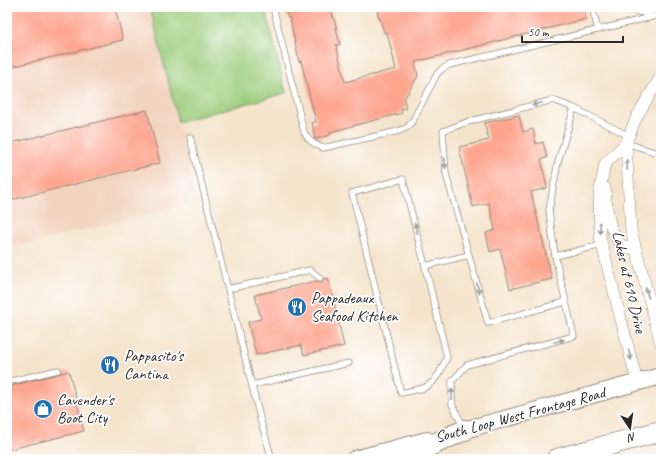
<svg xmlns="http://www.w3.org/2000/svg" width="668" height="466" viewBox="0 0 668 466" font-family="Caveat,sans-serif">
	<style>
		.built { fill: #f3d4bf }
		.green { fill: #9bcc7b; stroke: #637c53 }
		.building { fill: #fda58f }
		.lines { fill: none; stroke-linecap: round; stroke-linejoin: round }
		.lane-casing { stroke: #90887c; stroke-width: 7 }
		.street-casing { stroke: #90887c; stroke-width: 12 }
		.secondary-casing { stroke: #90887c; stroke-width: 18 }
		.highway-casing { stroke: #90887c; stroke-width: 22 }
		.lane { stroke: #fff; stroke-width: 5.5 }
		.street { stroke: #fff; stroke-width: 11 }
		.secondary { stroke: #fff; stroke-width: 16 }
		.highway { stroke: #fff; stroke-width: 20 }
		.oneway { fill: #a0a0a0 }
		.labels { text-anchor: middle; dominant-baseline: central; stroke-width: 3.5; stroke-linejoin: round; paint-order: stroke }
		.street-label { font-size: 16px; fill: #2b2b2b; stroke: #fff }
		.poi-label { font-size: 16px; fill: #2b2b2b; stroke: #fff; text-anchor: start }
	</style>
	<rect width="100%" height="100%" fill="#fff"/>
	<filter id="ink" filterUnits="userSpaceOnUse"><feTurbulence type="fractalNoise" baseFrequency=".025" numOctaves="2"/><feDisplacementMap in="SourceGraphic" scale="8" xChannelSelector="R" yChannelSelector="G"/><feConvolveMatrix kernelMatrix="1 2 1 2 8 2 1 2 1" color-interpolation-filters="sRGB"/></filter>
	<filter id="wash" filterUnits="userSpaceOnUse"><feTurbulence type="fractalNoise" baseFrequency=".012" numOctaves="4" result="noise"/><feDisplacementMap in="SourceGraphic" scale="16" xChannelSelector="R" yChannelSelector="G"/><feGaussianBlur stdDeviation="0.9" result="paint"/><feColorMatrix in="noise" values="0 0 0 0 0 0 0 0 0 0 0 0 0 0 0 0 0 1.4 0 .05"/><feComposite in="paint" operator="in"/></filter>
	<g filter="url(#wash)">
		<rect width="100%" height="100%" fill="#f5e4cc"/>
		<!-- built -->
		<polygon class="built" points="7,7 149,7 197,202 7,249"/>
		<!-- green -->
		<polygon class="green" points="150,7 265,7 286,93 178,122"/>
		<g id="blocks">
			<!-- building -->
			<g class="building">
				<polygon points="7,7 115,7 123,40 7,68"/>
				<polygon points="285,7 330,7 337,29 336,29 340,44 336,45 345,82 396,69 387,32 384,33 380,18 379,19 376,7 583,7 586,19 415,62 418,76 404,99 406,108 401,109 402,113 330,132 330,135 315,139 312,123 316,122 301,61 299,62 290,18 288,18"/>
				<polygon points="147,110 160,163 7,201 7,144"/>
				<polygon points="519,115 523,132 533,129 536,144 543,142 547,158 541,159 547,188 531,192 552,279 510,289 500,249 490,252 486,233 495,230 489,203 473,207 459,147 489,140 484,123"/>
				<polygon points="328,278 344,346 304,355 301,345 256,355 248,322 261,319 255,295 317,281 321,282 324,279"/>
				<polygon points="69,371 84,431 7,450 7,387"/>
			</g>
		</g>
	</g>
	<g filter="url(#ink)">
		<use href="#blocks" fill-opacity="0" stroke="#90887c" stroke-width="1"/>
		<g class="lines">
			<defs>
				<g id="lane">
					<path d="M273,7l31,125c5,10 10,12 19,16l76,-17 9,-4 5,-7 24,-46 5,-5 7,-4 207,-49 5,2"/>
					<polyline points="592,7 598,30"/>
					<polyline points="621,7 654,16"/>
					<polyline points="190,137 261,422 272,459"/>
					<polyline points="626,143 661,154"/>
					<polyline points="555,256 549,210 558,162 574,108 629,136"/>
					<polyline points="425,266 403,179 352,193 401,393 424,388 433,382 440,372 447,357 425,266 469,255"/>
					<polyline points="228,289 310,270 320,278"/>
					<polyline points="565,302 488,323 446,174 443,131 467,122 553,100 574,108"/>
					<polyline points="7,382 58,370"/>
					<polyline points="252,385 349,363"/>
					<polyline points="463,426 452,404 452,381 467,365 574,336 555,256 602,245"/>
				</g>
				<g id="street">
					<polyline points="626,143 631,230 661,344"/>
					<path d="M605,188c1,15 4,49 18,58 3,2 8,2 12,2"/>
					<polyline points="637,382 600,237 599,195 605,164 626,143 637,116 661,76"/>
				</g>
				<g id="secondary">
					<polyline points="453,433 661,376"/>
					<polyline points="355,459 427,440"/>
				</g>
				<g id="highway">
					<polyline points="401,459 465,430"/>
					<polyline points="557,459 661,431"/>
				</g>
			</defs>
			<!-- lane casing -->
			<use href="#lane" class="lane-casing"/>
			<!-- street casing -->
			<use href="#street" class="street-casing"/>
			<!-- secondary casing -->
			<use href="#secondary" class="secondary-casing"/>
			<!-- highway casing -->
			<use href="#highway" class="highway-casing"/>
			<!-- lane -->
			<use href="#lane" class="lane"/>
			<!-- street -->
			<use href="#street" class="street"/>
			<!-- secondary -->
			<use href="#secondary" class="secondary"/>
			<!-- highway -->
			<use href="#highway" class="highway"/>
		</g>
		<!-- one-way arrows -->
		<defs><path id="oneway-solid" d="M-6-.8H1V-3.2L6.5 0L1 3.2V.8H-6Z"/></defs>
		<g class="oneway">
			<use href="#oneway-solid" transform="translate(537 104) rotate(166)"/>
			<use href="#oneway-solid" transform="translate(445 163) rotate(86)"/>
			<use href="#oneway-solid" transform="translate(627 165) rotate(-93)"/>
			<use href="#oneway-solid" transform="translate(416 228) rotate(-104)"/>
			<use href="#oneway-solid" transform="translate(600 228) rotate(88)"/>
			<use href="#oneway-solid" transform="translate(478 288) rotate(74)"/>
			<use href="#oneway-solid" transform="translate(647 293) rotate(-105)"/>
			<use href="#oneway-solid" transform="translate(559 341) rotate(-15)"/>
			<use href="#oneway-solid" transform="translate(630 355) rotate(76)"/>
			<use href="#oneway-solid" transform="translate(452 394) rotate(-90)"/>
		</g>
	</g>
	<!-- icons -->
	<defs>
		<symbol id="restaurant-disc" viewBox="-11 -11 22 22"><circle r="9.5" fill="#1f6fb2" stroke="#fff"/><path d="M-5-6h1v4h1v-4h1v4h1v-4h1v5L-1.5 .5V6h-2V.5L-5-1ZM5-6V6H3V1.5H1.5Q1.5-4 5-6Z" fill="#fff"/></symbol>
		<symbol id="shop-disc" viewBox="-11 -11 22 22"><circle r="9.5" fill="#1f6fb2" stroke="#fff"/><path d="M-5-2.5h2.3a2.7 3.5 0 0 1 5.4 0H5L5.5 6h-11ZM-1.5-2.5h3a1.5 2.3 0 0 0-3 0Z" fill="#fff"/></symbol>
	</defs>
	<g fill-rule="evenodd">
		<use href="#restaurant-disc" x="286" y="296" width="22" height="22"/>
		<use href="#restaurant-disc" x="99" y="354" width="22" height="22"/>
		<use href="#shop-disc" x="32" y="398" width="22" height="22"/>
	</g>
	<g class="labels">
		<!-- street labels -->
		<g class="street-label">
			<text transform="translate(629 282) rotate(77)">Lakes at 610 Drive</text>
			<text transform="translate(520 415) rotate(-15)">South Loop West Frontage Road</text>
		</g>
		<!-- poi labels -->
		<g class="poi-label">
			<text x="311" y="298">Pappadeaux<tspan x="311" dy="18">Seafood Kitchen</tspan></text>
			<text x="124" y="356">Pappasito's<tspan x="124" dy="18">Cantina</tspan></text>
			<text x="57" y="400">Cavender's<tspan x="57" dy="18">Boot City</tspan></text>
		</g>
	</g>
	<!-- margin -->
	<rect width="668" height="466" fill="none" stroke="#fff" stroke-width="24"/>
	<!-- north arrow -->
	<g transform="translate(630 428) rotate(167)" stroke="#ffffff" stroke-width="3" paint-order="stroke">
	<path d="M0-3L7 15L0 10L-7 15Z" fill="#2b2b2b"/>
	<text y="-6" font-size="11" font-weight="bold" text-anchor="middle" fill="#2b2b2b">N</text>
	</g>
	<!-- scale -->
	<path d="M522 36v6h101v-6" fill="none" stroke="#2b2b2b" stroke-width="2"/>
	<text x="528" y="36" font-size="12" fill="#2b2b2b" stroke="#ffffff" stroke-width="3" paint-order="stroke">50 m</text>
</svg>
